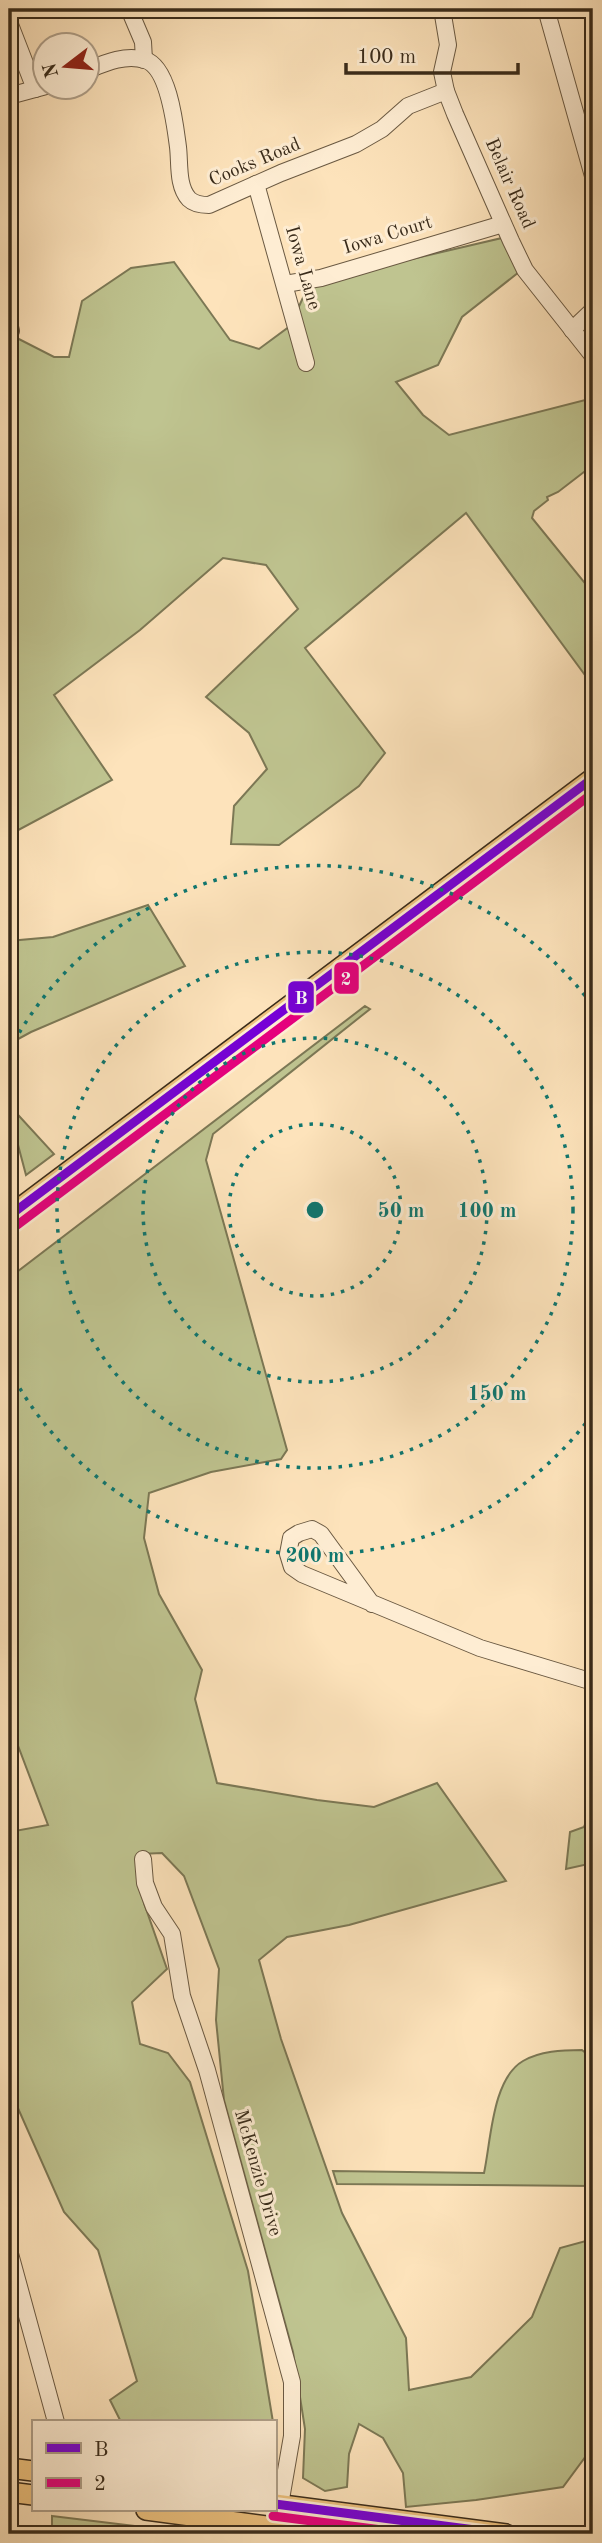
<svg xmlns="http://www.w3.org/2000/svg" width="602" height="2543" viewBox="0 0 602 2543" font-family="'Old Standard TT',serif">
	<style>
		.green { fill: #bfc490; stroke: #7c7855; stroke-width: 2 }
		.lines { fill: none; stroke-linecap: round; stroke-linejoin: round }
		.minor-casing { stroke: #6a5942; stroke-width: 18 }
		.major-casing { stroke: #392b1a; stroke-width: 22 }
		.minor { stroke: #feedd3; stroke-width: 16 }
		.major { stroke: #eec27e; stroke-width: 19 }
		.bus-1-casing { stroke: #feedd3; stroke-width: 14 }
		.bus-2-casing { stroke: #feedd3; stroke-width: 14 }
		.bus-1 { stroke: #7600d6; stroke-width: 9 }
		.bus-2 { stroke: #e5007d; stroke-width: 9 }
		.ring { fill: none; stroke: #0f766e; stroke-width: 3.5; stroke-dasharray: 3.5 7 }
		.labels { text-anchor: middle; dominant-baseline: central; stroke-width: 6; stroke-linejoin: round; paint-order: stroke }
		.street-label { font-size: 19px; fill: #392b1a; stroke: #feedd3 }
		.centre { fill: #0f766e; stroke: #feedd3; stroke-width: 3.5 }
		.ring-label { font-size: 21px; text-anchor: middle; font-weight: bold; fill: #0f766e; stroke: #feedd3; stroke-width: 6; stroke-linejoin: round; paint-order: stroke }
		.line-badge { stroke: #feedd3; stroke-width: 2.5 }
		.badge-label { font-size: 19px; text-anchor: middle; font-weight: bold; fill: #fff }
	</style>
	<rect width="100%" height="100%" fill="#fde3bb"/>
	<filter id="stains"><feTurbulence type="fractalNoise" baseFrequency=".00286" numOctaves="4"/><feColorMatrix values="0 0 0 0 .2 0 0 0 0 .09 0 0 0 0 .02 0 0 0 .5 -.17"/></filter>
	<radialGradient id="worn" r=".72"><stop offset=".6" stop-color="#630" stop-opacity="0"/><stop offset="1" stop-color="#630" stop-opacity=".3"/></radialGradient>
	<!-- green -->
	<g class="green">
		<polygon points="502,238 519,272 462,317 438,365 396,382 423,415 449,435 593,398 593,465 558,492 547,497 548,500 534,511 532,518 593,593 593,686 466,513 305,648 385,753 359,786 279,845 231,844 234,806 267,769 249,733 206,697 298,609 266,565 223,558 140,630 54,695 112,780 9,835 9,334 54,357 69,357 82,301 131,268 174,262 230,340 259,349 290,326 306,291 339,276"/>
		<polygon points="148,905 185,966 31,1032 9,1044 9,941 53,937"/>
		<polygon points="365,1006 370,1009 213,1134 206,1160 287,1450 281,1459 211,1472 149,1493 144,1538 159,1594 202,1670 195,1699 217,1783 317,1800 374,1807 437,1783 506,1881 349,1925 287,1937 259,1960 281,2039 342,2213 406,2338 409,2390 471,2377 532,2317 560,2248 593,2239 593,2451 589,2452 563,2487 476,2500 406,2507 403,2473 383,2438 359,2424 349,2454 347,2487 325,2491 303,2478 305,2429 293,2352 224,2100 216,2020 219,1969 184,1876 162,1853 139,1854 144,1903 167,1969 132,2002 140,2044 168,2053 190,2082 248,2271 273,2422 121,2422 110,2400 137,2381 98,2250 64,2212 9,2088 9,2004 15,1994 9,1947 9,1832 48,1825 17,1743 14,1717 9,1708 9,1487 12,1485 9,1482 9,1278"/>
		<polygon points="9,1105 54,1154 26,1175 9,1111"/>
		<polygon points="593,1805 593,1863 566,1869 570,1832 584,1827"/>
		<path d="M582,2050l11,9v127l-256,-2 -4,-13 151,2c7,-32 8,-94 39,-112 17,-10 39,-11 59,-11z"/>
		<polygon points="52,2516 201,2534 52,2534"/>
	</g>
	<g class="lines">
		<defs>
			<g id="minor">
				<polyline points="129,9 143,42 144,60"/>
				<polyline points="442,9 448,45 442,72 446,91 455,114 511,241 525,270 593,356"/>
				<polyline points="546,9 593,176"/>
				<polyline points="9,22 35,89"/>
				<path d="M88,70c17,-7 37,-16 57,-10 24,7 30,65 33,87 2,16 -1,39 11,52 5,5 13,6 20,6l72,-32 75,-29 26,-15 26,-23 38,-15"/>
				<polyline points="9,96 46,86"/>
				<polyline points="256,184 306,363"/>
				<polyline points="285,284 321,278 503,224"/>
				<polyline points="9,323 11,331"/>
				<polyline points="572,330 593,310"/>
				<polyline points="372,1604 321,1534 312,1529 299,1533 291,1538 288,1554 292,1567 302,1574 480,1648 593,1682"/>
				<polyline points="143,1859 145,1883 154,1907 172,1934 182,1996 207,2070 292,2382 292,2436 280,2505"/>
				<polyline points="9,2250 56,2422"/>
			</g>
			<g id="major">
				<polyline points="9,1216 593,778"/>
				<polyline points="9,2468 33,2471"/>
				<polyline points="9,2492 33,2495"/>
				<polyline points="275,2504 506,2534"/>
				<polyline points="146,2510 327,2534"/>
			</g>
		</defs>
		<!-- minor casing -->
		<use href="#minor" class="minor-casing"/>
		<!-- major casing -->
		<use href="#major" class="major-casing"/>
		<!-- minor -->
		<use href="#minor" class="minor"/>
		<!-- major -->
		<use href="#major" class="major"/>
		<defs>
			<g id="bus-1">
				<polyline points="9,1216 593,778"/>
				<polyline points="275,2504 506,2534"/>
			</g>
			<g id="bus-2">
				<polyline points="16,1226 593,793"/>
				<polyline points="273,2516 413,2534"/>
			</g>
		</defs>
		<!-- bus-1 casing -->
		<use href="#bus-1" class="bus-1-casing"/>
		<!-- bus-2 casing -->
		<use href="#bus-2" class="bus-2-casing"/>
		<!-- bus-1 -->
		<use href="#bus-1" class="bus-1"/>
		<!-- bus-2 -->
		<use href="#bus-2" class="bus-2"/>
	</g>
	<!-- distance rings -->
	<g class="ring">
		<circle cx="315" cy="1210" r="86"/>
		<circle cx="315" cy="1210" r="172"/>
		<circle cx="315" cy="1210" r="258"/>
		<path d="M592 1415A345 345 0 0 1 9 1369M9 1051A345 345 0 0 1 592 1005"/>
	</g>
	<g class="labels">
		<!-- street labels -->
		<g class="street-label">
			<text transform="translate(255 163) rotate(-23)">Cooks Road</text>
			<text transform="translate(509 184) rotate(66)">Belair Road</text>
			<text transform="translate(388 236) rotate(-17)">Iowa Court</text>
			<text transform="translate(302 268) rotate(74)">Iowa Lane</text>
			<text transform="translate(257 2173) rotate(74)">McKenzie Drive</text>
		</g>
	</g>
	<circle cx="315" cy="1210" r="10" class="centre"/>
	<g class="ring-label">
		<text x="401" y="1217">50 m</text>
		<text x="487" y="1217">100 m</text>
		<text x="497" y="1400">150 m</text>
		<text x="315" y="1562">200 m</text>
	</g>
	<g class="line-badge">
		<rect x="333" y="961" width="27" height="34" rx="7" fill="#e5007d"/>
		<rect x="287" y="980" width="28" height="34" rx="7" fill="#7600d6"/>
	</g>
	<g class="badge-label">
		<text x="346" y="985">2</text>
		<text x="301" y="1004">B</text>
	</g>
	<!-- margin -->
	<rect width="602" height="2543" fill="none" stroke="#fde3bb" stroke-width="35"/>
	<rect x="10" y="10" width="581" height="2522" fill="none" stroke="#392b1a" stroke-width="3.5"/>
	<rect x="18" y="18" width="567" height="2508" fill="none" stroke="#392b1a" stroke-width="2"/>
	<!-- legend -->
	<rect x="32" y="2420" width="245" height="91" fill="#feedd3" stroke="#af9f89" stroke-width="2"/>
	<rect x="46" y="2443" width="35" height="10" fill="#7600d6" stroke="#af9f89" stroke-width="2"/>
	<text x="94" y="2456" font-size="21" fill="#392b1a">B</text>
	<rect x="46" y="2478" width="35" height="10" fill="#e5007d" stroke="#af9f89" stroke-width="2"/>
	<text x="94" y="2490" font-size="21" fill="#392b1a">2</text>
	<!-- north arrow -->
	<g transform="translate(66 66) rotate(254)"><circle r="33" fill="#feedd3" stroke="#af9f89" stroke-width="2"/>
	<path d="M0-5L12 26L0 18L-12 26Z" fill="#8f2418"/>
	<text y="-10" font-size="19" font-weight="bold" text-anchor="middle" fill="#392b1a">N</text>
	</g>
	<!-- scale -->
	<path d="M346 63v10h172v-10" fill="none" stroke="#392b1a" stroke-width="3.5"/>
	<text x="357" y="63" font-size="21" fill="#392b1a" stroke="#feedd3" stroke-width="5" paint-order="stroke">100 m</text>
	<rect width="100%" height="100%" filter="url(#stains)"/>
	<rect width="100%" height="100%" fill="url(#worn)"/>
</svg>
